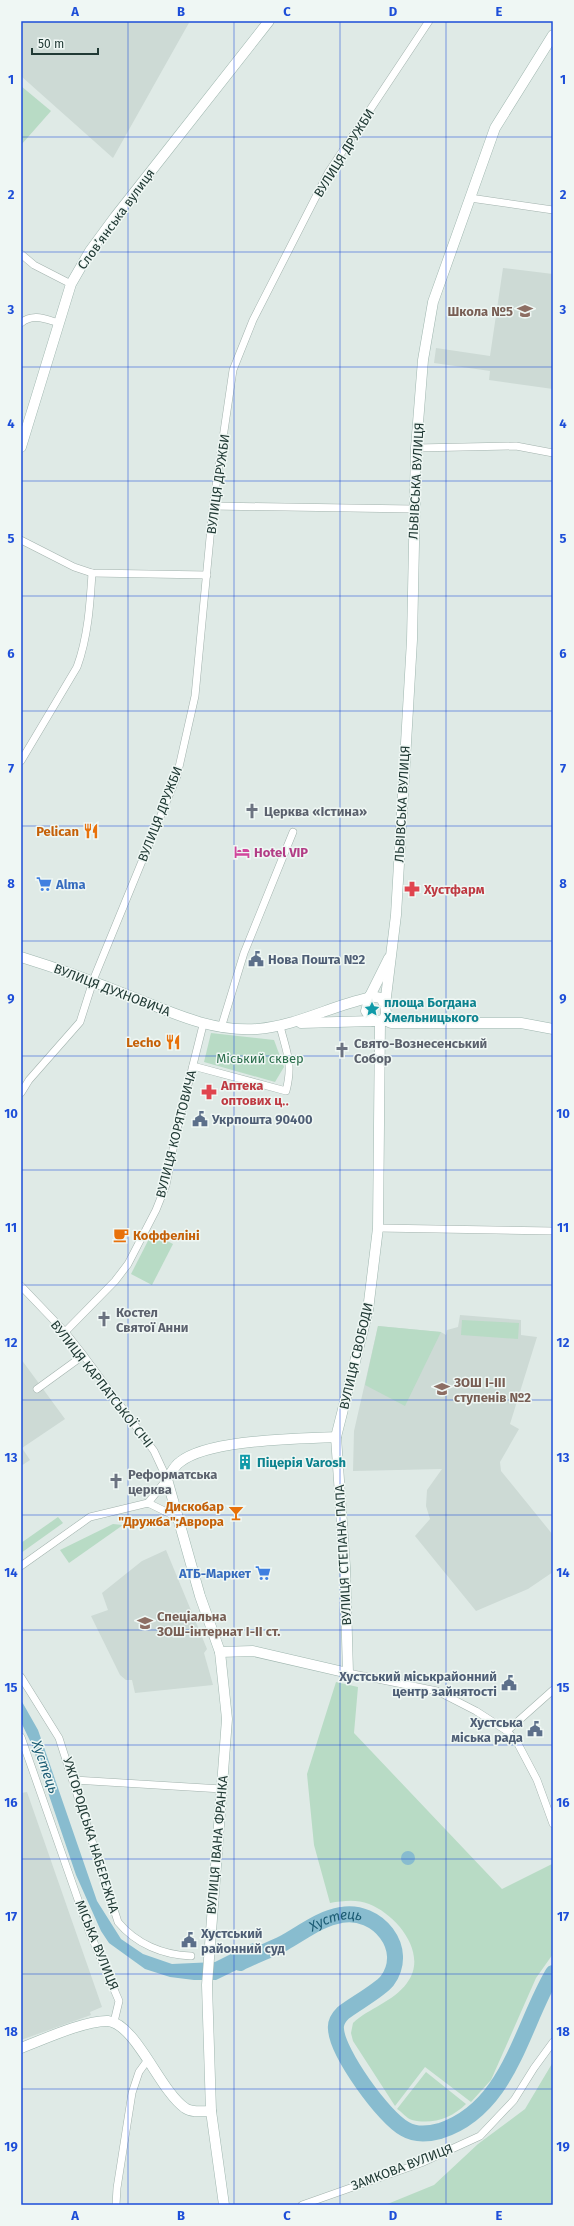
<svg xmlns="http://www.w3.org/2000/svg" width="574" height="2226" viewBox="0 0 574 2226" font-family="'Fira Sans',sans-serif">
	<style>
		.built { fill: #cddad5 }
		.green { fill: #b8dbc5 }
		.water { fill: #88bccf }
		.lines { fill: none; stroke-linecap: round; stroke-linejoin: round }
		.river { stroke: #88bccf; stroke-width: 16 }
		.street-casing { stroke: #a2b2ad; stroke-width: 8 }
		.secondary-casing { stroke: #9fb6af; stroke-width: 11 }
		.street { stroke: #fff; stroke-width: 7 }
		.secondary { stroke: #fff; stroke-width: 10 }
		.grid { fill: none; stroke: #1d4ed8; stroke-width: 1; stroke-opacity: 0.55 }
		.labels { text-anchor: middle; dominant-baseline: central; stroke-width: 3; stroke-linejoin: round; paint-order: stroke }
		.street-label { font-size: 13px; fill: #213a35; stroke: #eff7f4 }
		.education-label { font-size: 13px; font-weight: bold; fill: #785e54; stroke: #eff7f4; text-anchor: start }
		.worship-label { font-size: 13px; font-weight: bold; fill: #5b616d; stroke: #eff7f4; text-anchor: start }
		.food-label { font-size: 13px; font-weight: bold; fill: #c56008; stroke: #eff7f4; text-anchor: end }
		.hotel-label { font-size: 13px; font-weight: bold; fill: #b23c85; stroke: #eff7f4; text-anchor: start }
		.shop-label { font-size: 13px; font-weight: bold; fill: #366cbe; stroke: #eff7f4; text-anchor: start }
		.health-label { font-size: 13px; font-weight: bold; fill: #be3a42; stroke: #eff7f4; text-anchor: start }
		.service-label { font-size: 13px; font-weight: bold; fill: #4e5e75; stroke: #eff7f4; text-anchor: start }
		.culture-label { font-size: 13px; font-weight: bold; fill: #0d838f; stroke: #eff7f4; text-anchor: start }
		.park-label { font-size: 13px; fill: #2c6f4d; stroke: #eff7f4 }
		.water-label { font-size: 14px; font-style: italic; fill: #1c5c74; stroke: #eff7f4 }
		.neatline { fill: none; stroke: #1d4ed8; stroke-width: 1.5 }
		.grid-label { font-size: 13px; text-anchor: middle; font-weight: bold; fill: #1d4ed8 }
	</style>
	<rect width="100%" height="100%" fill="#dfeae6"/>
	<!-- built -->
	<g class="built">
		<polygon points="21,21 190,21 113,158 21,76"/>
		<polygon points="503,268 553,274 553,389 489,380 490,371 434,363 436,348 490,356"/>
		<polygon points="460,1315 521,1320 521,1335 537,1337 510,1424 519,1429 500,1462 501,1471 553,1535 553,1572 528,1589 476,1611 415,1536 430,1519 426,1506 427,1490 442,1469 353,1471 354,1431 378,1326 441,1332 446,1335 447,1330 458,1327"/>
		<polygon points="21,1359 65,1419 22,1448 30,1460 21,1466"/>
		<polygon points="166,1550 207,1649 204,1653 213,1685 135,1693 132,1680 126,1680 120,1675 91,1616 108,1610 102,1593 142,1561"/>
		<polygon points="27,1792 102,2007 90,2012 91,2015 21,2040 21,1793"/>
	</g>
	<!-- green -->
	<g class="green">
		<polygon points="21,86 51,111 21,145"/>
		<polygon points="211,1033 274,1040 284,1067 275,1082 204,1062"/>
		<polygon points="152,1233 173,1244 152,1285 131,1274"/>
		<polygon points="462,1320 519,1323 518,1339 461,1335"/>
		<polygon points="378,1326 441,1332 405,1406 365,1385"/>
		<polygon points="58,1517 63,1523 21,1553 21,1543"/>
		<polygon points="113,1524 123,1525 69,1563 60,1550"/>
		<path d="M336,1682l22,5 -4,46 148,156 50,-25 1,2v88l-17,24 -45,102 -20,22 -46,-35 -30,39 -42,-65 -2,-8 2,-10c16,-15 40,-21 54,-40 22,-29 -10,-68 -38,-79 -13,-5 -26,-3 -39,-1l-16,-58 -7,-71z"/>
		<polygon points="553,2062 553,2205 385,2205 434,2185 478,2144 525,2109"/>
		<path d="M426,2072l40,32c-14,14 -34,21 -54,16 -5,-1 -10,-8 -15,-11z"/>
	</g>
	<!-- water -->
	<g class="water">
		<polygon points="21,1700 38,1730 97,1901 121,1939 143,1954 172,1964 215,1962 253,1943 261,1958 216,1980 194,1980 170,1977 145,1969 109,1943 101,1931 76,1875 32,1745 21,1722"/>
		<circle cx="408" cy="1858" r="7"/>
	</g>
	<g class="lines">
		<!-- river -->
		<path class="river" id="s1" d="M240,1963c14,-7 30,-13 44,-20 18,-10 37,-25 57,-28 36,-7 70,34 46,66 -7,9 -34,24 -44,32 -4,4 -8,9 -7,16 1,24 48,89 69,100 10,6 24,5 35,2 69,-22 81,-104 113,-158"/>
		<defs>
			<g id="street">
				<polyline points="470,198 553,210"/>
				<polyline points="21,254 34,265 71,284"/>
				<path d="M21,323c12,-10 24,-4 38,0"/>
				<polyline points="416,448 516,446 553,453"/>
				<polyline points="213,506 413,509"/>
				<polyline points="21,540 74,567 92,573 207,575"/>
				<path d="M21,761l56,-94c11,-30 13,-62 15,-94"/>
				<polyline points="221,1028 244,953 293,832"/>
				<path d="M193,1066l93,25c7,-28 1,-37 -6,-65"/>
				<polyline points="21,1093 29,1080 80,1022 94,978 177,776 195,696 213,506 233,370 253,320 328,173 429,21"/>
				<polyline points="378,1228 553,1231"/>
				<polyline points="21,1286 65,1332 84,1356 154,1451 167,1479 148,1503"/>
				<polyline points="65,1332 115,1281 128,1264 156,1210 166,1185 177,1129 203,1025"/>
				<polyline points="37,1389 77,1360"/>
				<polyline points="21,1566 90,1517 148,1503 179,1518"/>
				<polyline points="348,1673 437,1691 476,1711 507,1731 517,1742 537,1780 553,1824"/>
				<path d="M21,1677l38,61 59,184c18,22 45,33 73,34"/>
				<polyline points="507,1731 553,1690"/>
				<polyline points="21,1737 89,1931 119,2001 114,2022"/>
				<polyline points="74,1780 222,1789"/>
				<polyline points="116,2205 117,2188 132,2093 139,2072 147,2061"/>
				<polyline points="302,2205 421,2163 480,2136 514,2100 534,2068 553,2042"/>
			</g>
			<g id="secondary">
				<polyline points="21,447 71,284 90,251 115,217 269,21"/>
				<path d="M21,957c39,12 77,26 114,41 40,16 78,34 122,31 39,-3 74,-23 111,-31"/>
				<polyline points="370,996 389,958"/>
				<polyline points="385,1005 381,998 370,996 366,1011 373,1021 384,1020 386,1013 385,1005 396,915 412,640 416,448 423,360 433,302 495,128 553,35"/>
				<polyline points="384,1020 391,1023 521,1023 553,1029"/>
				<polyline points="301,1023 373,1021"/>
				<polyline points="220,1652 253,1651 348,1673 345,1567 336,1437 368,1310 378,1228 380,1021"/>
				<path d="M21,2048c21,-8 65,-28 87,-27 28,3 52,70 77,87 7,5 18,3 26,3"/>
				<path d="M224,2205l-13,-94 -4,-126 20,-266 -7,-67 -20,-56 -33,-117c4,-5 7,-13 13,-17 29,-23 118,-23 156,-25"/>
			</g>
		</defs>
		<!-- street casing -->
		<use href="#street" class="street-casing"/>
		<!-- secondary casing -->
		<use href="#secondary" class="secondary-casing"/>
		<!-- street -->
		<use href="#street" class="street"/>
		<!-- secondary -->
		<use href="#secondary" class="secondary"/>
	</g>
	<!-- grid -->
	<path class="grid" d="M128,21v2184M234,21v2184M340,21v2184M446,21v2184M21,137h532M21,252h532M21,367h532M21,481h532M21,596h532M21,711h532M21,826h532M21,941h532M21,1056h532M21,1170h532M21,1285h532M21,1400h532M21,1515h532M21,1630h532M21,1745h532M21,1859h532M21,1974h532M21,2089h532"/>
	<!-- icons -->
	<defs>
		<symbol id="school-bare" viewBox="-9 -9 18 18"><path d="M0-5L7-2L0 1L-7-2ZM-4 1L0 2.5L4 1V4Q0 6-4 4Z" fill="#8d6e63" stroke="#eff7f4" stroke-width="2.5" paint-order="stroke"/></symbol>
		<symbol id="church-bare" viewBox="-9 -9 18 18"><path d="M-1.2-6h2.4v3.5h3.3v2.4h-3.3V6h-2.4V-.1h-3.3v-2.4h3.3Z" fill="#6b7280" stroke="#eff7f4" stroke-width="2.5" paint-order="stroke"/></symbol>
		<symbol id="restaurant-bare" viewBox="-9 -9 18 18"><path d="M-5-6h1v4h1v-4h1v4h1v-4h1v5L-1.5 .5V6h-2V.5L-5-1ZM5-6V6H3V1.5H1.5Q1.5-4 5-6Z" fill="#e8710a" stroke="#eff7f4" stroke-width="2.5" paint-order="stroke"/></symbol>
		<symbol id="hotel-bare" viewBox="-9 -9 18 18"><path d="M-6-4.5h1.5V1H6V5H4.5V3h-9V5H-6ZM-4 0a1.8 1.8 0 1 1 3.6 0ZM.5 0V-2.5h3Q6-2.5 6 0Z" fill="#d1479c" stroke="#eff7f4" stroke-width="2.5" paint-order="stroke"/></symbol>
		<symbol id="supermarket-bare" viewBox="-9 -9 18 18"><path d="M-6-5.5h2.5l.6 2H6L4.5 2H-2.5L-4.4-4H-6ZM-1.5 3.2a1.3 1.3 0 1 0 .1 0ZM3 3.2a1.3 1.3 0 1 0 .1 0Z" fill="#3f7fe0" stroke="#eff7f4" stroke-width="2.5" paint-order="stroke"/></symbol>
		<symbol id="pharmacy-bare" viewBox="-9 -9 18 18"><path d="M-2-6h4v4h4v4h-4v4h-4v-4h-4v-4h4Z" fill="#e0444e" stroke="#eff7f4" stroke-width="2.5" paint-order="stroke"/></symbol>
		<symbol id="civic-bare" viewBox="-9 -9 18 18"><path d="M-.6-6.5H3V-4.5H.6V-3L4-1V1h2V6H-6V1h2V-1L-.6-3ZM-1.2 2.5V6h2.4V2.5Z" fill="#5c6f8a" stroke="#eff7f4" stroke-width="2.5" paint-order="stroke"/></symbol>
		<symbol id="sight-bare" viewBox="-9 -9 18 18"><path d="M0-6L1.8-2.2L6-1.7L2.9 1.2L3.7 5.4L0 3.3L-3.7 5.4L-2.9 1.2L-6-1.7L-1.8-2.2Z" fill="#0f9aa8" stroke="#eff7f4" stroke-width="2.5" paint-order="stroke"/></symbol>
		<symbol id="cafe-bare" viewBox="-9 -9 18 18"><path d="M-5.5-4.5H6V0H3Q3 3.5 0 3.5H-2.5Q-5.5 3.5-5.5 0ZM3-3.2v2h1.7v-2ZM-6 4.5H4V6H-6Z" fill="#e8710a" stroke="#eff7f4" stroke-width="2.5" paint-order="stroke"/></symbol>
		<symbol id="building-bare" viewBox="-9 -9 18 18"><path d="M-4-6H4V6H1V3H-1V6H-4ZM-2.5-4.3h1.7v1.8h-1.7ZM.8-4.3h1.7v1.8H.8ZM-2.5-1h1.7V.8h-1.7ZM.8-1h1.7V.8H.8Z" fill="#0f9aa8" stroke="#eff7f4" stroke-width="2.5" paint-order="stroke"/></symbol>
		<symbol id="bar-bare" viewBox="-9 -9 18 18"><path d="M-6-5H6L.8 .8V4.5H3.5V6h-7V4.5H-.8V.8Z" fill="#e8710a" stroke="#eff7f4" stroke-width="2.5" paint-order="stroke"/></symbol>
	</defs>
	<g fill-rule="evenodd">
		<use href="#school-bare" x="514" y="300" width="22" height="22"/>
		<use href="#church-bare" x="241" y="800" width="22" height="22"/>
		<use href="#restaurant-bare" x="80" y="820" width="22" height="22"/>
		<use href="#hotel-bare" x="231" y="841" width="22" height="22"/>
		<use href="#supermarket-bare" x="33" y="873" width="22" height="22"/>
		<use href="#pharmacy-bare" x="401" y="878" width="22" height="22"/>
		<use href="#civic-bare" x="245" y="948" width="22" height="22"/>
		<use href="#sight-bare" x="361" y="998" width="22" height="22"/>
		<use href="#restaurant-bare" x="162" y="1031" width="22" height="22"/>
		<use href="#church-bare" x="331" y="1039" width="22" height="22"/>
		<use href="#pharmacy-bare" x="198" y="1081" width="22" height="22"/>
		<use href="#civic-bare" x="189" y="1108" width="22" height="22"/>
		<use href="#cafe-bare" x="110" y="1224" width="22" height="22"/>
		<use href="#church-bare" x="93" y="1308" width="22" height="22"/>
		<use href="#school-bare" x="431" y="1378" width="22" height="22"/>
		<use href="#building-bare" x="234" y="1451" width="22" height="22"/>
		<use href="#church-bare" x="105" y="1470" width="22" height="22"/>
		<use href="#bar-bare" x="225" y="1502" width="22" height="22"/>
		<use href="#supermarket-bare" x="252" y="1562" width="22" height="22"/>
		<use href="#school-bare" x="134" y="1612" width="22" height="22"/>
		<use href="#civic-bare" x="498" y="1672" width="22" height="22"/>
		<use href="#civic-bare" x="524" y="1718" width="22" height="22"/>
		<use href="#civic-bare" x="178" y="1929" width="22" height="22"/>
	</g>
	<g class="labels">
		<!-- street labels -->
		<g class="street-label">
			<text transform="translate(344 153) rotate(-58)">ВУЛИЦЯ ДРУЖБИ</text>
			<text transform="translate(116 219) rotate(-54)">Словʼянська вулиця</text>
			<text transform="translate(416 481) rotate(-87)">ЛЬВІВСЬКА ВУЛИЦЯ</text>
			<text transform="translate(218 484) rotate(-82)">ВУЛИЦЯ ДРУЖБИ</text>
			<text transform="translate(402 804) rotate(-87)">ЛЬВІВСЬКА ВУЛИЦЯ</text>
			<text transform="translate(160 814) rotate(-69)">ВУЛИЦЯ ДРУЖБИ</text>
			<text transform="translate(112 990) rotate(21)">ВУЛИЦЯ ДУХНОВИЧА</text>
			<text transform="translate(176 1134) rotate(-76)">ВУЛИЦЯ КОРЯТОВИЧА</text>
			<text transform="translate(356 1356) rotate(-77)">ВУЛИЦЯ СВОБОДИ</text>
			<text transform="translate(102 1384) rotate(52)">ВУЛИЦЯ КАРПАТСЬКОЇ СІЧІ</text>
			<text transform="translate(343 1555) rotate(-93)">ВУЛИЦЯ СТЕПАНА ПАПА</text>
			<text transform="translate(91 1835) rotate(73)">УЖГОРОДСЬКА НАБЕРЕЖНА</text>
			<text transform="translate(217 1845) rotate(-85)">ВУЛИЦЯ ІВАНА ФРАНКА</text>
			<text transform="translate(97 1945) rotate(68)">МІСЬКА ВУЛИЦЯ</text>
			<text transform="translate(402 2167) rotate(-21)">ЗАМКОВА ВУЛИЦЯ</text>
		</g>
		<!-- education labels -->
		<g class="education-label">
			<text x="513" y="311" text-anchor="end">Школа №5</text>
			<text x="454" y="1382">ЗОШ І-ІІІ<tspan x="454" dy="15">ступенів №2</tspan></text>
			<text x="157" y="1616">Спеціальна<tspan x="157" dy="15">ЗОШ-інтернат І-ІІ ст.</tspan></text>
		</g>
		<!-- worship labels -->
		<g class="worship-label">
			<text x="264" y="811">Церква «Істина»</text>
			<text x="354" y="1043">Свято-Вознесенський<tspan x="354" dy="15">Собор</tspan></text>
			<text x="116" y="1312">Костел<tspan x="116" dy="15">Святої Анни</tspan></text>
			<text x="128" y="1474">Реформатська<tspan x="128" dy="15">церква</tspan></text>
		</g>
		<!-- food labels -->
		<g class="food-label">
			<text x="79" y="831">Pelican</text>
			<text x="161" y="1042">Lecho</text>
			<text x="133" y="1235" text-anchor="start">Коффеліні</text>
			<text x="224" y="1506">Дискобар<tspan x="224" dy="15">"Дружба";Аврора</tspan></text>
		</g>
		<!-- hotel labels -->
		<g class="hotel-label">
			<text x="254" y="852">Hotel VIP</text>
		</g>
		<!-- shop labels -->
		<g class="shop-label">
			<text x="56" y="884">Alma</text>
			<text x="251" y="1573" text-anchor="end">АТБ-Маркет</text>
		</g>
		<!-- health labels -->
		<g class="health-label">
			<text x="424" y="889">Хустфарм</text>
			<text x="221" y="1085">Аптека<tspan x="221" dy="15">оптових ц‥</tspan></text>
		</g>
		<!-- service labels -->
		<g class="service-label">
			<text x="268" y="959">Нова Пошта №2</text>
			<text x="212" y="1119">Укрпошта 90400</text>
			<text x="497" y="1676" text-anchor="end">Хустський міськрайонний<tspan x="497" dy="15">центр зайнятості</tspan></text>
			<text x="523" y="1722" text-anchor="end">Хустська<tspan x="523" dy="15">міська рада</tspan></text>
			<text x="201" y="1933">Хустський<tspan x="201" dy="15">районний суд</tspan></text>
		</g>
		<!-- culture labels -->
		<g class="culture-label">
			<text x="384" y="1002">площа Богдана<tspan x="384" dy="15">Хмельницького</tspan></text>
			<text x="257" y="1462">Піцерія Varosh</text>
		</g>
		<!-- park labels -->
		<g class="park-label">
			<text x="260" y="1058">Міський сквер</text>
		</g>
		<!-- water labels -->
		<g class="water-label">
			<text transform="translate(45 1767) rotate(71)">Хустець</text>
			<text stroke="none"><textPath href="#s1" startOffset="106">Хустець</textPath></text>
		</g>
	</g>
	<!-- border -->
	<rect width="574" height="2226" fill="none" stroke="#eff7f4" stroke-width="44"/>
	<!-- scale -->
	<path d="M32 48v6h66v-6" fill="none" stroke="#213a35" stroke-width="2"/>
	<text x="38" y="48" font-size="12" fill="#213a35" stroke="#eff7f4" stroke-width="3" paint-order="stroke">50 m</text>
	<rect x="22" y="22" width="530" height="2182" class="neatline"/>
	<g class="grid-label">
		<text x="75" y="16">A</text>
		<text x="181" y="16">B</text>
		<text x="287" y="16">C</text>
		<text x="393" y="16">D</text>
		<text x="499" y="16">E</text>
		<text x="11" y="84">1</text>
		<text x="563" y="84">1</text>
		<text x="11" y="199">2</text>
		<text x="563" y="199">2</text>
		<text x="11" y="314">3</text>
		<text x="563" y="314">3</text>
		<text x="11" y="428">4</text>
		<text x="563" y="428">4</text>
		<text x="11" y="543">5</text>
		<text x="563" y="543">5</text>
		<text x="11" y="658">6</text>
		<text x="563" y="658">6</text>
		<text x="11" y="773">7</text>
		<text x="563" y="773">7</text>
		<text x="11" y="888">8</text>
		<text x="563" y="888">8</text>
		<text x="11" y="1003">9</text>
		<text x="563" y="1003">9</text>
		<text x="11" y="1118">10</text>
		<text x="563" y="1118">10</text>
		<text x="11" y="1232">11</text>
		<text x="563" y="1232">11</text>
		<text x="11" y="1347">12</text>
		<text x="563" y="1347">12</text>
		<text x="11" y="1462">13</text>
		<text x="563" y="1462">13</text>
		<text x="11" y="1577">14</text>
		<text x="563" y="1577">14</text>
		<text x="11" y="1692">15</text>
		<text x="563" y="1692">15</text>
		<text x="11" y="1807">16</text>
		<text x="563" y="1807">16</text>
		<text x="11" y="1921">17</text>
		<text x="563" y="1921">17</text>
		<text x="11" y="2036">18</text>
		<text x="563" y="2036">18</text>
		<text x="11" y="2151">19</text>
		<text x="563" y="2151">19</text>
		<text x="75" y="2220">A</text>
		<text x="181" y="2220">B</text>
		<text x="287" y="2220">C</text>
		<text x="393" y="2220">D</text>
		<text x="499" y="2220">E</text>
	</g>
</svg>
